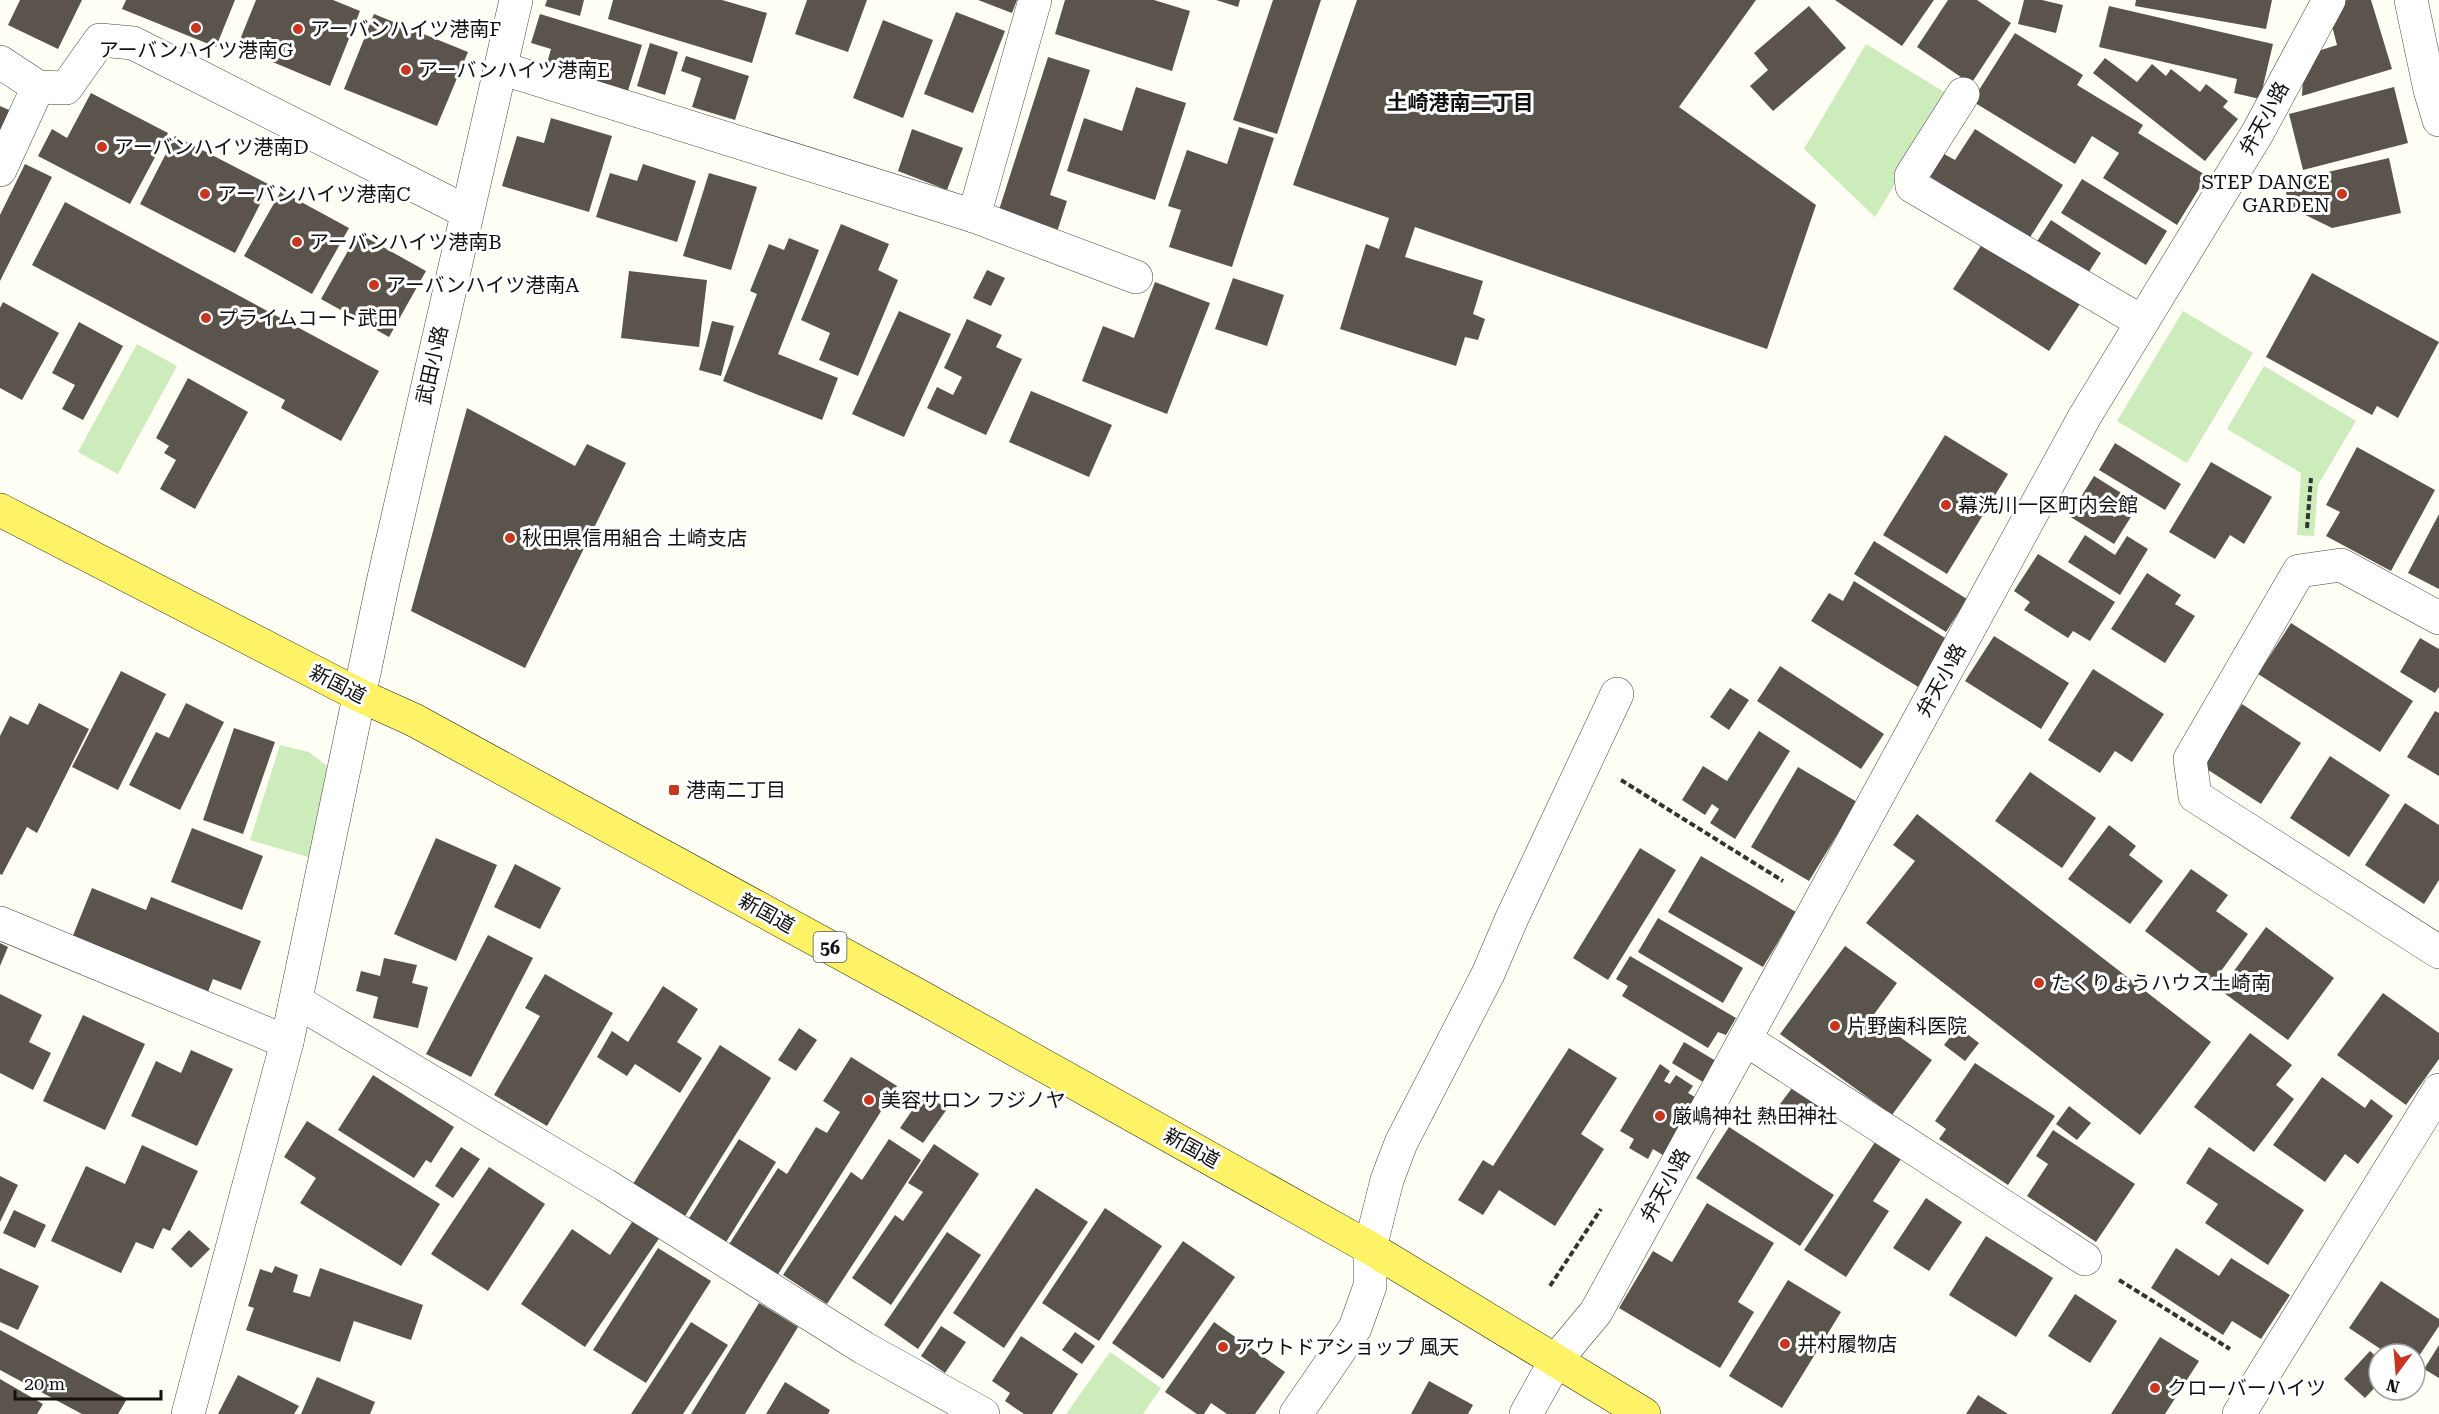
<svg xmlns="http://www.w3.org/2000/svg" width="2439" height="1414" viewBox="0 0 2439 1414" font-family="'Roboto Serif','Noto Sans JP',serif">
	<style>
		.green { fill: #ccedbb }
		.building { fill: #5a544c }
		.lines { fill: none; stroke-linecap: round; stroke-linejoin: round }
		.minor-casing { stroke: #444; stroke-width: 34 }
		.major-casing { stroke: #222; stroke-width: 34 }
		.path { stroke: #333; stroke-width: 4; stroke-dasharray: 6 3; stroke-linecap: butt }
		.minor { stroke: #fff; stroke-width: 33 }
		.major { stroke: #fef366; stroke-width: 33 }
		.poi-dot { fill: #c93620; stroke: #fff; stroke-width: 2 }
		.labels { text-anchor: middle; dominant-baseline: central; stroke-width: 6; stroke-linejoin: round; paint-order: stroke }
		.shield { fill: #fff; stroke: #585858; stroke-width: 1.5 }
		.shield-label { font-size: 18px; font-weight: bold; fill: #111 }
		.poi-label { font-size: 20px; fill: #111; stroke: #fff; text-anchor: start }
		.street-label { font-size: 20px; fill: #111; stroke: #fff }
		.neighbourhood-label { font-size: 21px; font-weight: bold; fill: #111; stroke: #fff }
	</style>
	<rect width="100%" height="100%" fill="#fffff5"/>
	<!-- green -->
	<g class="green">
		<polygon points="1866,44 1949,95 1875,217 1804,149"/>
		<polygon points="2183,311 2253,353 2187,463 2117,421"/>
		<polygon points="137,344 177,366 118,474 78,452"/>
		<polygon points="2264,366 2356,421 2318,485 2314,536 2297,535 2301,473 2227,429"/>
		<polygon points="280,745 309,752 331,769 308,857 250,840"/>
		<polygon points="1110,1352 1161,1388 1143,1414 1066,1414"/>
	</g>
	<!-- building -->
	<g class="building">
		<polygon points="20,0 82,0 58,49 8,25"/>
		<polygon points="126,0 235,0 216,47 122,9"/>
		<polygon points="256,0 333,0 360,11 330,86 237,47"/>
		<polygon points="547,0 584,0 580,16 545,6"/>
		<polygon points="613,0 722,0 767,13 752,63 608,19"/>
		<polygon points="807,0 867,0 848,52 795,34"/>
		<polygon points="978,0 1017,0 1012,13"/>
		<polygon points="1065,0 1154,0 1190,11 1172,71 1055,34"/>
		<polygon points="1216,0 1240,0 1238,7"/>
		<polygon points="1273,0 1321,0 1277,134 1233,120"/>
		<polygon points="1357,0 1756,0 1679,107 1816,205 1767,349 1415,227 1405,257 1483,281 1473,314 1485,319 1478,340 1465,337 1456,366 1340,329 1366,244 1379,249 1389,218 1293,185"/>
		<polygon points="1835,0 1934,0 1902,46"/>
		<polygon points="1948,0 1977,0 2011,23 1971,84 1917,47"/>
		<polygon points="2024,0 2042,0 2063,5 2056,33 2018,24"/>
		<polygon points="2136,0 2272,0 2266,29 2135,6"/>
		<polygon points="2342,0 2371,0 2392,69 2302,96 2303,79 2318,51 2337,45 2331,22"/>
		<polygon points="1809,6 1846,48 1773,111 1750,86 1768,70 1754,53"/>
		<polygon points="2109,6 2273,44 2260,99 2234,93 2237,79 2099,47"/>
		<polygon points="956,12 1005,31 973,113 924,94"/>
		<polygon points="374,14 468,52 437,126 344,89"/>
		<polygon points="540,14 642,45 627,94 545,70 551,49 531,43"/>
		<polygon points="883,20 933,40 903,118 853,98"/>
		<polygon points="2015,33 2083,75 2077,85 2143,125 2138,133 2207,176 2177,225 2103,178 2119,153 2092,136 2075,164 1972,101"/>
		<polygon points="650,43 678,52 665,95 637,86"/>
		<polygon points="686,56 749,76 735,120 692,107 701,78 681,71"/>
		<polygon points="1048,57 1090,70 1050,195 1067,201 1057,232 998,213"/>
		<polygon points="2105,58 2137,82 2152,64 2166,76 2171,69 2200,92 2206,84 2228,101 2223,107 2238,119 2205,161 2093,73"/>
		<polygon points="1136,87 1186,103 1155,200 1067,171 1084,118 1122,131"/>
		<polygon points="2394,87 2408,143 2303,170 2289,114"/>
		<polygon points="91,93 168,133 130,204 38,156 52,129 67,138"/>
		<polygon points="0,106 9,110 9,123 0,140"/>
		<polygon points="551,118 612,136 589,212 502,186 517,136 544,143"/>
		<polygon points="1239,127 1274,138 1232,267 1169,247 1181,210 1168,206 1187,150 1227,164"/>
		<polygon points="912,129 963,148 947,190 898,171"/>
		<polygon points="1975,129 2063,185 2029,239 1929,176 1944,154 1955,160"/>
		<polygon points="175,136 270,185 235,253 140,204"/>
		<polygon points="2389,158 2401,213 2332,228 2289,207 2284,182"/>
		<polygon points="25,164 52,177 0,281 0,215"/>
		<polygon points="643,164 696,181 677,242 596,217 610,173 637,181"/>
		<polygon points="709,173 757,187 731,270 683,256"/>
		<polygon points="2082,179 2167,231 2146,265 2061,213"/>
		<polygon points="281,191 349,228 312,294 244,256"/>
		<polygon points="65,202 379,371 341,441 281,408 285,400 32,265"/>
		<polygon points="2051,220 2101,253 2085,278 2034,246"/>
		<polygon points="841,224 889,244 878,270 898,280 858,376 819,360 830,333 801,320"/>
		<polygon points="358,233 426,271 389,337 321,299"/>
		<polygon points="789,238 819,250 778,354 838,378 822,420 723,381 757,294 750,291 769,244 784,250"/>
		<polygon points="1984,241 2080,304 2049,351 1953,289"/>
		<polygon points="987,270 1005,278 991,306 973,298"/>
		<polygon points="629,271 707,280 699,347 621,338"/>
		<polygon points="2312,273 2439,342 2398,418 2377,406 2372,415 2266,357"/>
		<polygon points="1233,278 1284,295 1267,346 1215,329"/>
		<polygon points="1155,282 1210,303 1167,414 1082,381 1103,326 1134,338"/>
		<polygon points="3,302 59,333 22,400 0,388 0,308"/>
		<polygon points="899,311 951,334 904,437 852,414"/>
		<polygon points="967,319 1002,335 996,347 1022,359 986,435 927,408 937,387 953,395 962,377 944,368"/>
		<polygon points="712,321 734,326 721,376 699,370"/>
		<polygon points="79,322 123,346 83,420 62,409 75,385 52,373"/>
		<polygon points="188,378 248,412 195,509 160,489 176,460 164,453 169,446 156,438"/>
		<polygon points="1031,391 1112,425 1089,477 1009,442"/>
		<polygon points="467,408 575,466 587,444 626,463 525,668 411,611"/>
		<polygon points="1945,435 2008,474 1947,574 1883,535"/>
		<polygon points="2115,443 2181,484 2165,510 2099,470"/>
		<polygon points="2357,447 2435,490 2391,571 2326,536 2340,512 2326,505"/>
		<polygon points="2211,462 2272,497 2244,544 2230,535 2215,559 2169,532"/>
		<polygon points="2094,476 2139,504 2114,544 2069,516"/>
		<polygon points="2439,514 2439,589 2408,573"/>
		<polygon points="2085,535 2115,555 2127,536 2148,549 2120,595 2068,562"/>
		<polygon points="1874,541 1967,599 1946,632 1854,574"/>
		<polygon points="2038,554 2115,602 2090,641 2073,631 2068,638 2024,610 2030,602 2014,591"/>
		<polygon points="2147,573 2181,595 2175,604 2195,616 2165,663 2111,629"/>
		<polygon points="1854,581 1950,641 1920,688 1811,621 1829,593 1843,601"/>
		<polygon points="2291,623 2413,701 2380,752 2258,674"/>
		<polygon points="1994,636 2069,683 2041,729 1965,681"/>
		<polygon points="2420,638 2439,649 2439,687 2435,693 2400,672"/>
		<polygon points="1780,666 1884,734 1861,769 1757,701"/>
		<polygon points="2093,669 2164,714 2132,762 2115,751 2100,773 2048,740"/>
		<polygon points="121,671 166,694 118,790 72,767"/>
		<polygon points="1730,688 1749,700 1729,730 1710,717"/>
		<polygon points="39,703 89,729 37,833 27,827 2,875 0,874 0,736 10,716 28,725"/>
		<polygon points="186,703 224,722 180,810 129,785 156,732 169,738"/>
		<polygon points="2242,704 2301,743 2261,804 2202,766"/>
		<polygon points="2435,711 2439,713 2439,776 2407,757"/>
		<polygon points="234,728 275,742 243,834 203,820"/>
		<polygon points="1759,731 1790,751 1735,839 1710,823 1719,809 1712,804 1705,815 1682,800 1703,766 1727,781"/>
		<polygon points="2330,756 2390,795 2349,857 2290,818"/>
		<polygon points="1798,767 1857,802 1809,881 1751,847"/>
		<polygon points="2030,772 2096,818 2062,868 1995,821"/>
		<polygon points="2405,803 2439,825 2439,880 2424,904 2365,865"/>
		<polygon points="1917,814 2211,1042 2140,1135 1866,923 1915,861 1893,845"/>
		<polygon points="2109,825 2136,846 2129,855 2163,881 2130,924 2068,879"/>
		<polygon points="192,828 263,856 242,910 171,882"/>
		<polygon points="436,838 497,865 456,961 394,934"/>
		<polygon points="1640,848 1676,870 1608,980 1573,958"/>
		<polygon points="1701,856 1796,912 1763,967 1668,912"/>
		<polygon points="515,864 561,888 540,929 494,907"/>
		<polygon points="2191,869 2228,895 2216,911 2248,934 2213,982 2145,931"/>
		<polygon points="92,888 146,910 151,897 261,941 241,990 213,979 208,992 72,938"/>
		<polygon points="1658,918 1743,968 1723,1003 1638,952"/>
		<polygon points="2266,927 2334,978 2288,1040 2220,990"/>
		<polygon points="488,935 533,958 471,1077 426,1054"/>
		<polygon points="0,943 8,947 0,966"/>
		<polygon points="1845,946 1897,983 1872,1017 1932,1060 1892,1115 1780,1034"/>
		<polygon points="1630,956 1736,1018 1726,1035 1718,1032 1708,1048 1622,996 1628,986 1616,979"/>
		<polygon points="384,958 417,965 412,983 428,987 418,1028 373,1018 378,997 356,991 361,971 380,976"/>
		<polygon points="545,974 613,1013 547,1126 494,1095 540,1016 525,1008"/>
		<polygon points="663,986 698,1009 677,1042 702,1058 680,1093 635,1064 627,1076 597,1057 612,1031 628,1042"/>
		<polygon points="2383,993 2439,1033 2439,1059 2406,1105 2337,1055"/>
		<polygon points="0,994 42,1015 29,1042 51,1053 33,1090 0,1073"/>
		<polygon points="83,1015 145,1044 105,1130 43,1101"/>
		<polygon points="1958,1027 1979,1043 1965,1061 1944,1045"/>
		<polygon points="799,1028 817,1040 796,1071 778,1060"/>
		<polygon points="2250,1033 2292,1065 2276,1085 2294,1099 2254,1152 2194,1107"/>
		<polygon points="1684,1042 1716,1061 1703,1082 1672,1063"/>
		<polygon points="720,1045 771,1078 685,1216 633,1184"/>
		<polygon points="1569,1048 1617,1078 1581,1134 1604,1149 1555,1226 1499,1190 1483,1215 1458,1200 1483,1160 1493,1166"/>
		<polygon points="191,1050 233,1069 197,1146 131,1116 156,1061 181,1073"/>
		<polygon points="851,1057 897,1086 775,1279 726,1249 778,1168 787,1174 816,1127 827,1133 840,1112 823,1101"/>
		<polygon points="1975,1063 2055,1116 2008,1185 1939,1139 1946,1129 1935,1121"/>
		<polygon points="1660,1064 1670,1071 1664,1081 1670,1084 1676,1075 1693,1086 1688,1093 1700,1100 1666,1157 1653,1149 1648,1159 1629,1148 1634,1139 1620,1131"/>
		<polygon points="373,1075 454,1127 431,1163 426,1160 414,1178 338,1130"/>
		<polygon points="2322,1077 2365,1108 2371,1099 2393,1116 2358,1164 2345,1154 2325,1182 2273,1145"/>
		<polygon points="1795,1084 1821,1101 1808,1122 1780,1104"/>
		<polygon points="924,1093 947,1109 923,1143 900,1128"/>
		<polygon points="2069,1106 2091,1123 2077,1140 2056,1124"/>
		<polygon points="307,1121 440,1204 401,1266 300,1203 316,1178 284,1157"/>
		<polygon points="1729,1127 1834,1195 1800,1246 1696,1178"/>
		<polygon points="2053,1130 2135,1184 2096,1242 2027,1196 2048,1164 2036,1156"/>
		<polygon points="739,1139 776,1162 723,1247 686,1223"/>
		<polygon points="889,1139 921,1160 827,1304 783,1275 851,1172 862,1180"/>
		<polygon points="1875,1142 1901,1159 1873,1201 1889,1211 1846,1277 1804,1250"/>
		<polygon points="934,1144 979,1174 891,1305 852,1278 895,1215 903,1221 923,1192 908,1183"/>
		<polygon points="142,1145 198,1171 170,1231 163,1228 153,1249 136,1242 121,1273 51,1241 86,1166 125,1184"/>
		<polygon points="461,1147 480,1159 453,1198 435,1186"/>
		<polygon points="2209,1147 2304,1210 2268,1265 2205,1223 2218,1204 2186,1183"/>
		<polygon points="489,1167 545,1204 488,1291 431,1254"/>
		<polygon points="0,1176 18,1185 0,1222"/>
		<polygon points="1036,1188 1088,1222 1004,1348 953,1313"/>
		<polygon points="1926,1198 1962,1222 1929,1271 1893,1248"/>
		<polygon points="1707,1203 1774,1243 1738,1302 1754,1312 1720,1368 1619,1308 1653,1251 1672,1262"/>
		<polygon points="1105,1208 1162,1246 1099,1341 1042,1303"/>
		<polygon points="14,1210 46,1225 35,1248 3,1233"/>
		<polygon points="634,1219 660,1237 585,1347 521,1304 572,1229 610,1255"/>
		<polygon points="189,1230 210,1249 191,1268 171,1249"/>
		<polygon points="947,1232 981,1255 918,1349 884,1325"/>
		<polygon points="1986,1236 2053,1278 2016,1337 1949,1295"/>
		<polygon points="1183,1241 1235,1277 1163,1379 1112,1343"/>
		<polygon points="658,1248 711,1281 646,1383 593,1350"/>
		<polygon points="2176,1248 2219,1276 2231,1258 2290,1295 2261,1339 2232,1321 2223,1335 2151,1288"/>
		<polygon points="275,1266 298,1275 293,1292 310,1297 320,1268 423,1305 411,1340 354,1321 340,1362 246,1330 254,1308 248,1306 260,1269 272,1273"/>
		<polygon points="0,1268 39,1286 18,1330 0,1322"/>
		<polygon points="1788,1280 1841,1312 1782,1408 1729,1376"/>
		<polygon points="2381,1281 2439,1319 2439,1326 2415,1362 2415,1354 2388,1354 2349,1328"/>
		<polygon points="2075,1294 2117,1321 2090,1363 2048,1336"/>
		<polygon points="759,1303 798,1327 745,1414 691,1414"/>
		<polygon points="691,1322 728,1345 683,1414 631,1414"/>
		<polygon points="1214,1322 1285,1372 1255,1414 1227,1414 1211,1403 1204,1414 1197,1414 1165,1392"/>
		<polygon points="941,1326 966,1342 945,1373 921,1356"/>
		<polygon points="0,1330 127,1399 118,1414 82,1414 0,1370"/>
		<polygon points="1075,1332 1095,1346 1082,1364 1062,1350"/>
		<polygon points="1021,1336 1078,1374 1052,1414 1024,1414 1005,1401 1010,1393 992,1381"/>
		<polygon points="2160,1337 2199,1361 2165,1414 2111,1414"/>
		<polygon points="2439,1345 2439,1378 2424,1369"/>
		<polygon points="2370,1351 2379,1359 2379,1383 2365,1398 2344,1379"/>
		<polygon points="238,1375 299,1406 294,1414 218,1414"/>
		<polygon points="317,1377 375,1402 370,1414 301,1414"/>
		<polygon points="0,1379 43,1404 37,1414 0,1414"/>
		<polygon points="1429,1381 1473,1405 1468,1414 1411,1414"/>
		<polygon points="785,1382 830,1410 828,1414 766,1414"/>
		<polygon points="1978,1395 2008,1414 1966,1414"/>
	</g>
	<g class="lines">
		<defs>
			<g id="minor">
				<polyline points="2411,0 2430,90 2439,120"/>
				<polyline points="0,62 38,87 66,88 100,40 133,43 467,212"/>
				<polyline points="501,68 974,216 1035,0"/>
				<polyline points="1963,94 1911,176 1912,186 2142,322"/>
				<polyline points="0,170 38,87"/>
				<polyline points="974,216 1136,277"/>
				<polyline points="2439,618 2341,565 2299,571 2190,759 2195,796 2439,952"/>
				<polyline points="0,923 287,1042"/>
				<polyline points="296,1001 605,1185 864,1348 983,1414"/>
				<polyline points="1745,1039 2085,1259"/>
				<polyline points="188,1414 287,1042 383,582 516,0"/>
				<polyline points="1296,1414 1355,1328 1370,1286 1370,1248 1387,1180 1401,1143 1488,974 1512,918 1617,694"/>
				<polyline points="1526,1414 1556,1360 1596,1312 2085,416 2258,132 2329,0"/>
				<polyline points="2239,1414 2439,1090"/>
			</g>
			<polyline id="major" points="0,510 361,696 414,720 921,997 1370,1248 1644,1414"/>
		</defs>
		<!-- minor casing -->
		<use href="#minor" class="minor-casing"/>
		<!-- major casing -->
		<use href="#major" class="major-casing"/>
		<!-- path -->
		<g class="path">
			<polyline points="2307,528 2311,478"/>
			<polyline points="1621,780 1783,881"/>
			<polyline points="2119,1280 2230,1349"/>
			<polyline points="1550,1286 1601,1209"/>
		</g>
		<!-- minor -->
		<use href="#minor" class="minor"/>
		<!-- major -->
		<use href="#major" class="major"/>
	</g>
	<!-- markers -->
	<g class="poi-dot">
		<circle cx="196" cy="28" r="6"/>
		<circle cx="298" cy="29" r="6"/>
		<circle cx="406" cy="70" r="6"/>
		<circle cx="102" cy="147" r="6"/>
		<circle cx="205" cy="194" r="6"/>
		<circle cx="2342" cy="194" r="6"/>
		<circle cx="297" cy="242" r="6"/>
		<circle cx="374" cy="285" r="6"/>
		<circle cx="206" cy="318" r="6"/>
		<circle cx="1946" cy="505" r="6"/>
		<circle cx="510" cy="538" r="6"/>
		<rect x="668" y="784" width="12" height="12" rx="3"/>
		<circle cx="2039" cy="983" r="6"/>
		<circle cx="1835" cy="1026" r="6"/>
		<circle cx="869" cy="1100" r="6"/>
		<circle cx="1660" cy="1116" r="6"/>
		<circle cx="1785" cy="1344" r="6"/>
		<circle cx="1223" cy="1347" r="6"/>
		<circle cx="2155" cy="1388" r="6"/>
	</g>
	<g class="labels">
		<!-- shield labels -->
		<rect class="shield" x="813.5" y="932" width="33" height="30" rx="4.5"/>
		<g class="shield-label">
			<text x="830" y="947">56</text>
		</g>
		<!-- poi labels -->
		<g class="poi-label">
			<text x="310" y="29">アーバンハイツ港南F</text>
			<text x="196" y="50" text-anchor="middle">アーバンハイツ港南G</text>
			<text x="418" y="70">アーバンハイツ港南E</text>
			<text x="114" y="147">アーバンハイツ港南D</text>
			<text x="2330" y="182" text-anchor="end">STEP DANCE<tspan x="2330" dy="23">GARDEN</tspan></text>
			<text x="217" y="194">アーバンハイツ港南C</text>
			<text x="309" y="242">アーバンハイツ港南B</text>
			<text x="386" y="285">アーバンハイツ港南A</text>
			<text x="218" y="318">プライムコート武田</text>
			<text x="1958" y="505">幕洗川一区町内会館</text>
			<text x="522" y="538">秋田県信用組合 土崎支店</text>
			<text x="686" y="790">港南二丁目</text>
			<text x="2051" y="983">たくりょうハウス土崎南</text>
			<text x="1847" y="1026">片野歯科医院</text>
			<text x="881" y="1100">美容サロン フジノヤ</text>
			<text x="1672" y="1116">厳嶋神社 熱田神社</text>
			<text x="1797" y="1344">井村履物店</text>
			<text x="1235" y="1347">アウトドアショップ 風天</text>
			<text x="2167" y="1388">クローバーハイツ</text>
		</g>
		<!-- street labels -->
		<g class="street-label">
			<text transform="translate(2264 118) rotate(-61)">弁天小路</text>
			<text transform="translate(432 365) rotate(-77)">武田小路</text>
			<text transform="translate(1941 680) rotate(-61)">弁天小路</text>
			<text transform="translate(338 684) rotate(27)">新国道</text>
			<text transform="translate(767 913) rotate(29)">新国道</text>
			<text transform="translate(1192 1148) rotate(29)">新国道</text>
			<text transform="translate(1665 1185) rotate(-61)">弁天小路</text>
		</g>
		<!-- neighbourhood labels -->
		<g class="neighbourhood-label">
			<text x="1460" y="103">土崎港南二丁目</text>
		</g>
	</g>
	<!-- north arrow -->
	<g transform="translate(2397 1372) rotate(196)"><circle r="28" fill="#ffffff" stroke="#a0a0a0" stroke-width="1.5"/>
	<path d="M0-4.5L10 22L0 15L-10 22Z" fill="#c93620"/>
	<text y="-9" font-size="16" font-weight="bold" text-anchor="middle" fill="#111111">N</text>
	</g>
	<!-- scale -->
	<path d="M15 1390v9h146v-9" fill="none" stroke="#111111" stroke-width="3"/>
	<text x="24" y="1390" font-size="18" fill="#111111" stroke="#ffffff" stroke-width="4.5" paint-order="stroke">20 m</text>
</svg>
